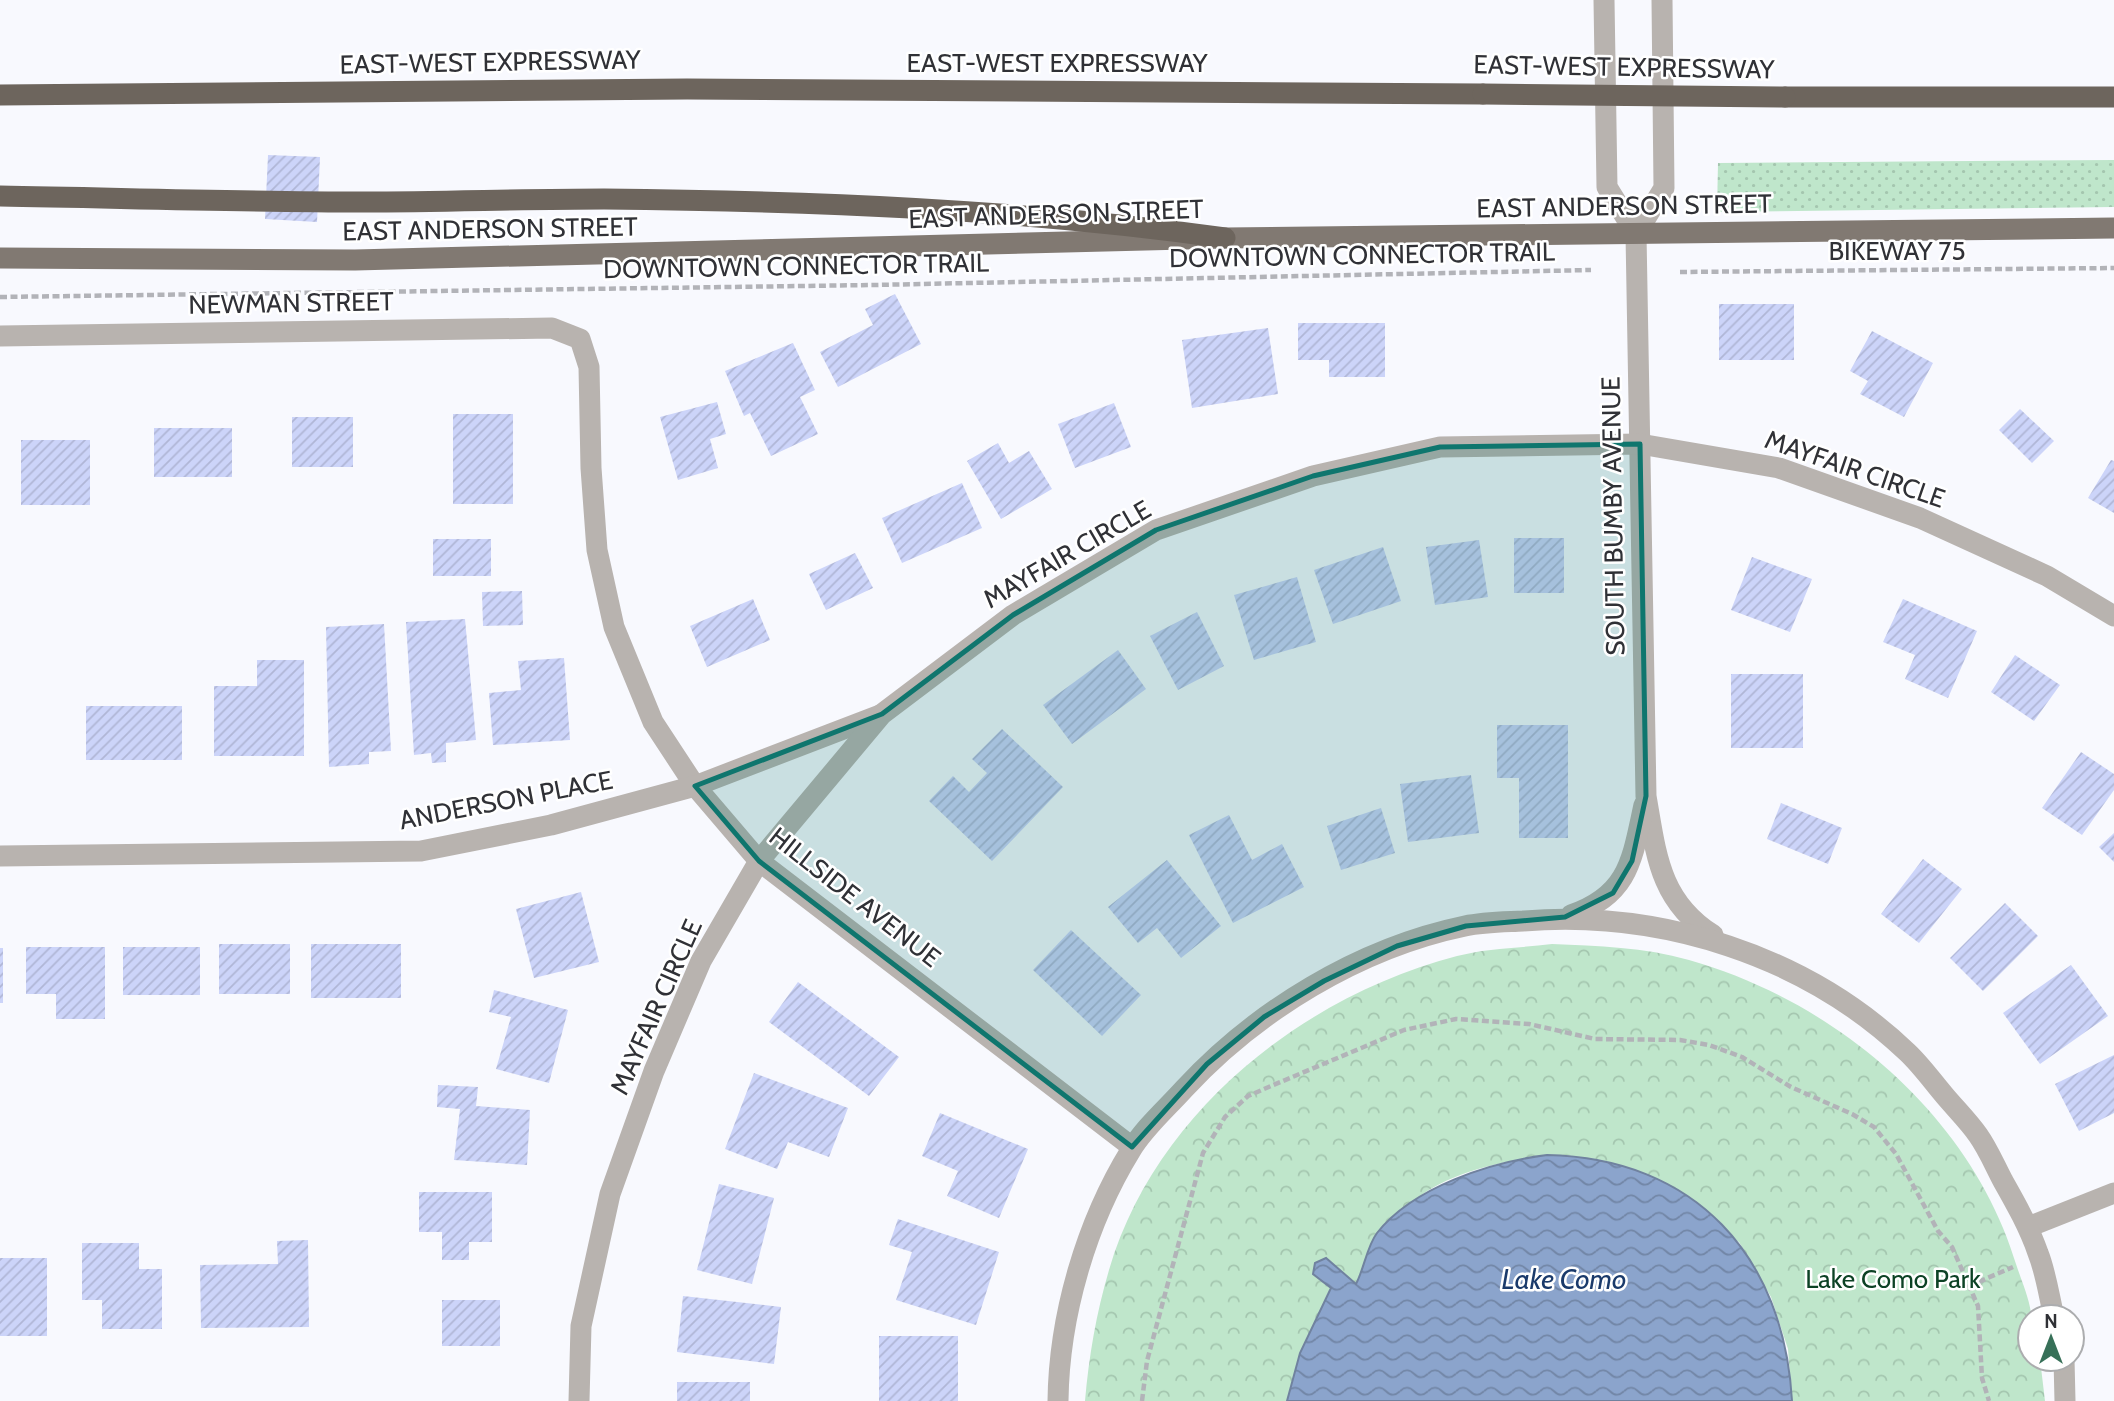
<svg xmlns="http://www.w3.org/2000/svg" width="2114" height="1401" viewBox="0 0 2114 1401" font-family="Cabin,sans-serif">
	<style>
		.grass { fill: url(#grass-dots) }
		.forest { fill: url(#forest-crowns) }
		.water { fill: url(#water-waves); stroke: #70829f; stroke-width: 2 }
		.building { fill: url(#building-hatch) }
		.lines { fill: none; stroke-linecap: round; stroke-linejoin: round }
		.path { stroke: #b2b3b8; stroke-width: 4.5; stroke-dasharray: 7 3.5; stroke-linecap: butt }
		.minor { stroke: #b8b3af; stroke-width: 21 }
		.major { stroke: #817972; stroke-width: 21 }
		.highway { stroke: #6d655d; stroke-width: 21 }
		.highway-bridge { stroke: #6d655d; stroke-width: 21 }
		.marked { fill: #0f766e; fill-opacity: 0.2; stroke: #0f766e; stroke-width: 5; stroke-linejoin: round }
		.labels { text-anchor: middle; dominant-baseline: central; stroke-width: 5; stroke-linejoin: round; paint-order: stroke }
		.street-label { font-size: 26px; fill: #303136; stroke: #fff }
		.park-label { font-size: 26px; fill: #0c4225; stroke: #fff }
		.water-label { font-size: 28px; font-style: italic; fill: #1a3a6b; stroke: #fff }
	</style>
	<defs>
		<pattern id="grass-dots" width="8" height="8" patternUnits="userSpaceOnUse" patternTransform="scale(1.75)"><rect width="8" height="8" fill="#bfe6cb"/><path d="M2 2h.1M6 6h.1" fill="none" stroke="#a4c6af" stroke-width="1.8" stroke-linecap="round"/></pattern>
		<pattern id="forest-crowns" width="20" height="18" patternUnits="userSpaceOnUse" patternTransform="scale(1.75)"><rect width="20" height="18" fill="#bfe6cb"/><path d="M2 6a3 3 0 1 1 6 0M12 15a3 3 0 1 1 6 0" fill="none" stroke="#a4c6af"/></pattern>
		<pattern id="water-waves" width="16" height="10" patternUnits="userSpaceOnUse" patternTransform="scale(1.75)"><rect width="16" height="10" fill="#8ba4cc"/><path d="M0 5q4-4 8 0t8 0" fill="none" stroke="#7286a6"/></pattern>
		<pattern id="building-hatch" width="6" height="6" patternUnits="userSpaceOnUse" patternTransform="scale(1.75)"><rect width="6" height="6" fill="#ccd4f9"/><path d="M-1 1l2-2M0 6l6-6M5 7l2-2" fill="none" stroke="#b0b6d6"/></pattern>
	</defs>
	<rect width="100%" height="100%" fill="#f8f9fe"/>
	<!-- grass -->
	<polygon class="grass" points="2114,160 2114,207 1717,212 1718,163"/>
	<!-- forest -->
	<path class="forest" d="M1552,944c46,2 92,3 137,16 148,42 284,157 328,307 5,15 12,31 14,46 1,11 -1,32 -1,46h10l5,42h-253l-4,-52 -17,-52 -32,-55 -166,-86c-47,-2 -128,14 -162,48 -21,21 -42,53 -55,80l-30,-26 5,29 -31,66 -13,48h-202c4,-45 11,-87 24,-131 46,-157 194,-274 348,-314 30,-8 64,-8 95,-12z"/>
	<!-- water -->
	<path class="water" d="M1547,1155c148,3 237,101 245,246h-505l13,-48 31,-65 -18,-14 2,-11 11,-5 30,26c8,-15 11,-38 21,-51 36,-46 114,-71 170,-78z"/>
	<!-- building -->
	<g class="building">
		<polygon points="268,155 320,157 317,222 265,219"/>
		<polygon points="895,294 921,344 838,387 820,352 873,325 865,309"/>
		<rect x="1719" y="304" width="75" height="56"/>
		<polygon points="1298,323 1385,323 1385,377 1329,377 1329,360 1298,360"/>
		<polygon points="1268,328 1278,394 1192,408 1182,340"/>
		<polygon points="1872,331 1933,363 1904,417 1860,394 1868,381 1850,371"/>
		<polygon points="793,343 815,390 800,397 818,434 771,456 750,413 744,416 725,371"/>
		<polygon points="717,402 726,434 710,439 718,468 678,480 660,417"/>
		<polygon points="1114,403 1131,447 1075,468 1058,424"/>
		<polygon points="2020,409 2054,441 2032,463 1999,430"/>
		<rect x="453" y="414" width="60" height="90"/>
		<rect x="292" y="417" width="61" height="50"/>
		<rect x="154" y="428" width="78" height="49"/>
		<rect x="21" y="440" width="69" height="65"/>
		<polygon points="998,443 1009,463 1029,451 1052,489 1001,519 967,461"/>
		<polygon points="2111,460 2114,461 2114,513 2088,498"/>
		<polygon points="962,483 982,528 902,563 882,518"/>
		<rect x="1514" y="538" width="50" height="55"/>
		<rect x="433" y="539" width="58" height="37"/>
		<polygon points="1479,540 1488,597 1435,605 1426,547"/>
		<polygon points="1383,547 1401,601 1333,624 1314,570"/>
		<polygon points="855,553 873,588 826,610 809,574"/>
		<polygon points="1752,557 1812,579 1790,632 1731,610"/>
		<polygon points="1297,577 1316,642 1254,660 1234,595"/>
		<polygon points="522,591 523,625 483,626 482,592"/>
		<polygon points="753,599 770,640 707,667 690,626"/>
		<polygon points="1903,599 1977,631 1948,698 1905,679 1915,655 1883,642"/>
		<polygon points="1197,612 1224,666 1178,690 1150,636"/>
		<polygon points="465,619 476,740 446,743 446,762 432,763 431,753 414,755 406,622"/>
		<polygon points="384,624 391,751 369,752 369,764 329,767 326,627"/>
		<polygon points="1118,650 1146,689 1072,744 1043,705"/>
		<polygon points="2015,655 2060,685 2034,721 1991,692"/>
		<polygon points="564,658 570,740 493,745 489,693 521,690 518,661"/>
		<polygon points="257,660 304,660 304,756 214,756 214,686 257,686"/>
		<rect x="1731" y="674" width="72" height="74"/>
		<rect x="86" y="706" width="96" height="54"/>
		<polygon points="1497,725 1568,725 1568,838 1519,838 1519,778 1497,778"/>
		<polygon points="1002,729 1063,787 992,861 929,801 953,776 969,792 987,773 972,759"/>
		<polygon points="2081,752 2114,774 2114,790 2082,835 2042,808"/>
		<polygon points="1471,775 1479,833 1408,842 1400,784"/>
		<polygon points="1781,803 1842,828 1828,864 1767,839"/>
		<polygon points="1381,808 1395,853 1341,870 1327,826"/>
		<polygon points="1229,815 1252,860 1282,844 1304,887 1233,923 1189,835"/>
		<polygon points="2114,833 2114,862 2099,847"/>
		<polygon points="1923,859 1962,889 1919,943 1881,914"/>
		<polygon points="1167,860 1221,926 1181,958 1157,928 1138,943 1108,907"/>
		<polygon points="581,892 599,962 534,978 516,909"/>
		<polygon points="2005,903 2038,936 1983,991 1950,958"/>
		<polygon points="1071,930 1141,995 1102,1036 1033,970"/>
		<rect x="219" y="944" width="71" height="50"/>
		<rect x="311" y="944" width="90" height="54"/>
		<polygon points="26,947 105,947 105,1019 56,1019 56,994 26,994"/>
		<rect x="123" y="947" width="77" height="48"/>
		<rect x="0" y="948" width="3" height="55"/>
		<polygon points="2071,965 2108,1016 2040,1064 2003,1013"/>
		<polygon points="798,982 899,1057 869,1096 769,1022"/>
		<polygon points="494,990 568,1010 549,1083 496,1069 511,1017 489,1012"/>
		<polygon points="2114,1055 2114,1113 2079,1131 2055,1084"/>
		<polygon points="754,1073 848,1108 829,1157 788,1142 777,1169 725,1149"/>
		<polygon points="438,1085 478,1087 476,1106 530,1110 527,1165 454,1160 460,1109 437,1107"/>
		<polygon points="940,1113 1028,1149 999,1218 947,1196 958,1171 922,1156"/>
		<polygon points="719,1184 774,1198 752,1284 697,1270"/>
		<polygon points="419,1192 492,1192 492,1242 469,1242 469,1260 442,1260 442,1232 419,1232"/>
		<polygon points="898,1219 999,1252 976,1325 896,1300 912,1252 889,1245"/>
		<polygon points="308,1240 309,1327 201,1328 200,1265 278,1264 277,1241"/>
		<polygon points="82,1243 139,1243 139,1269 162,1269 162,1329 102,1329 102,1300 82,1300"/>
		<rect x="0" y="1258" width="47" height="78"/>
		<polygon points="683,1296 781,1307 774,1364 677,1352"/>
		<rect x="442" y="1300" width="58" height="46"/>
		<rect x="879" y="1336" width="79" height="65"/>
		<rect x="677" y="1382" width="73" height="19"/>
	</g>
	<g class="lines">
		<!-- path -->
		<g class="path">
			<polyline points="1680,272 2114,268"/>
			<polyline points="0,297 874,285 1591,270"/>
			<polyline points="1969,1286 2013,1267"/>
			<polyline points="1142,1401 1147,1361 1203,1153 1225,1117 1248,1096 1271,1086 1404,1030 1456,1019 1529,1024 1595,1039 1680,1040 1709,1045 1742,1057 1791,1087 1852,1114 1874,1127 1896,1154 1938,1231 1952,1247 1978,1306 1982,1378 1989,1401"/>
		</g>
		<!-- minor -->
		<g class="minor">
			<path d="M1604,0l3,187 29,47 10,562c10,57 13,105 67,139"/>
			<polyline points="1636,234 1664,188 1662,0"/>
			<polyline points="0,336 552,328 580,339 589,367 591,468 597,550 614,627 653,722 695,786 759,861 1132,1147"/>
			<polyline points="0,856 421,851 551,825 695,786 880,715"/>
			<path d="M1571,915c58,-20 61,-55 73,-110"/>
			<polyline points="2028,1227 2114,1193"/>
			<polyline points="2064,1359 2065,1401"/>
			<polyline points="579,1401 581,1326 610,1194 654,1071 701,961 759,861 882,714 1013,615 1156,530 1313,476 1440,447 1640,444 1779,468 1920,518 2047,576 2114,616"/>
			<path d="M1058,1401c1,-85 28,-178 73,-251 13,-22 35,-41 53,-61 72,-78 175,-141 281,-163 19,-4 39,-4 58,-5 138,-11 282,34 384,131 14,13 26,30 38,44 11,13 24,26 33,39 10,14 17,31 25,46 13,23 26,46 35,72 8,20 11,43 16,64"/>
		</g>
		<!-- major -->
		<polyline class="major" points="0,258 355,260 1225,238 2114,228"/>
		<!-- highway -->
		<g class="highway">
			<polyline points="0,95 687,89 1483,94"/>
			<polyline points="1785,97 2114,97"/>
			<path d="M0,196c121,2 243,6 364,6 80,0 160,-3 240,-3 208,2 415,10 621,39"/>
		</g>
		<!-- highway-bridge -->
		<polyline class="highway-bridge" points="1483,94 1785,97"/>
	</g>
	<!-- marked area -->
	<path class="marked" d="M1640,444l6,352 -14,65 -19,32 -48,24 -99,9 -69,20 -73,35 -60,36 -57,47 -75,83 -373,-286 -64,-75 187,-72 131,-99 143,-85 157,-54 127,-29z"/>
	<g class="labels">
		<!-- street labels -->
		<g class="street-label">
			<text transform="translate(490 62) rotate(-1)">EAST-WEST EXPRESSWAY</text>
			<text x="1057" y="63">EAST-WEST EXPRESSWAY</text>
			<text transform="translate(1624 67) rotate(1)">EAST-WEST EXPRESSWAY</text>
			<text transform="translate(1624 206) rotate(-1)">EAST ANDERSON STREET</text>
			<text transform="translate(1056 214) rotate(-2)">EAST ANDERSON STREET</text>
			<text transform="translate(490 229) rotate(-1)">EAST ANDERSON STREET</text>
			<text x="1897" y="251">BIKEWAY 75</text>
			<text transform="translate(1362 255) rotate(-1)">DOWNTOWN CONNECTOR TRAIL</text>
			<text transform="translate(796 266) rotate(-1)">DOWNTOWN CONNECTOR TRAIL</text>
			<text transform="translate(291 303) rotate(-1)">NEWMAN STREET</text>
			<text transform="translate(1855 469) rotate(19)">MAYFAIR CIRCLE</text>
			<text transform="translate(1613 516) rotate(-91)">SOUTH BUMBY AVENUE</text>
			<text transform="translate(1067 554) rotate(-30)">MAYFAIR CIRCLE</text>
			<text transform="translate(506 800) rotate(-11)">ANDERSON PLACE</text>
			<text transform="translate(855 897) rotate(38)">HILLSIDE AVENUE</text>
			<text transform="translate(656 1007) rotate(-66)">MAYFAIR CIRCLE</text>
		</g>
		<!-- park labels -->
		<g class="park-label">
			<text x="1893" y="1279">Lake Como Park</text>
		</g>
		<!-- water labels -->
		<g class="water-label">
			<text x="1564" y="1279">Lake Como</text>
		</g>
	</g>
	<!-- north arrow -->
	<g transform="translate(2051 1338)"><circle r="33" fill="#ffffff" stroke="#acadaf" stroke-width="2"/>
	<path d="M0-5L12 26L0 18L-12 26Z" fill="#377058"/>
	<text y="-10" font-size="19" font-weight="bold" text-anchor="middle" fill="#303136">N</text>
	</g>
</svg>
